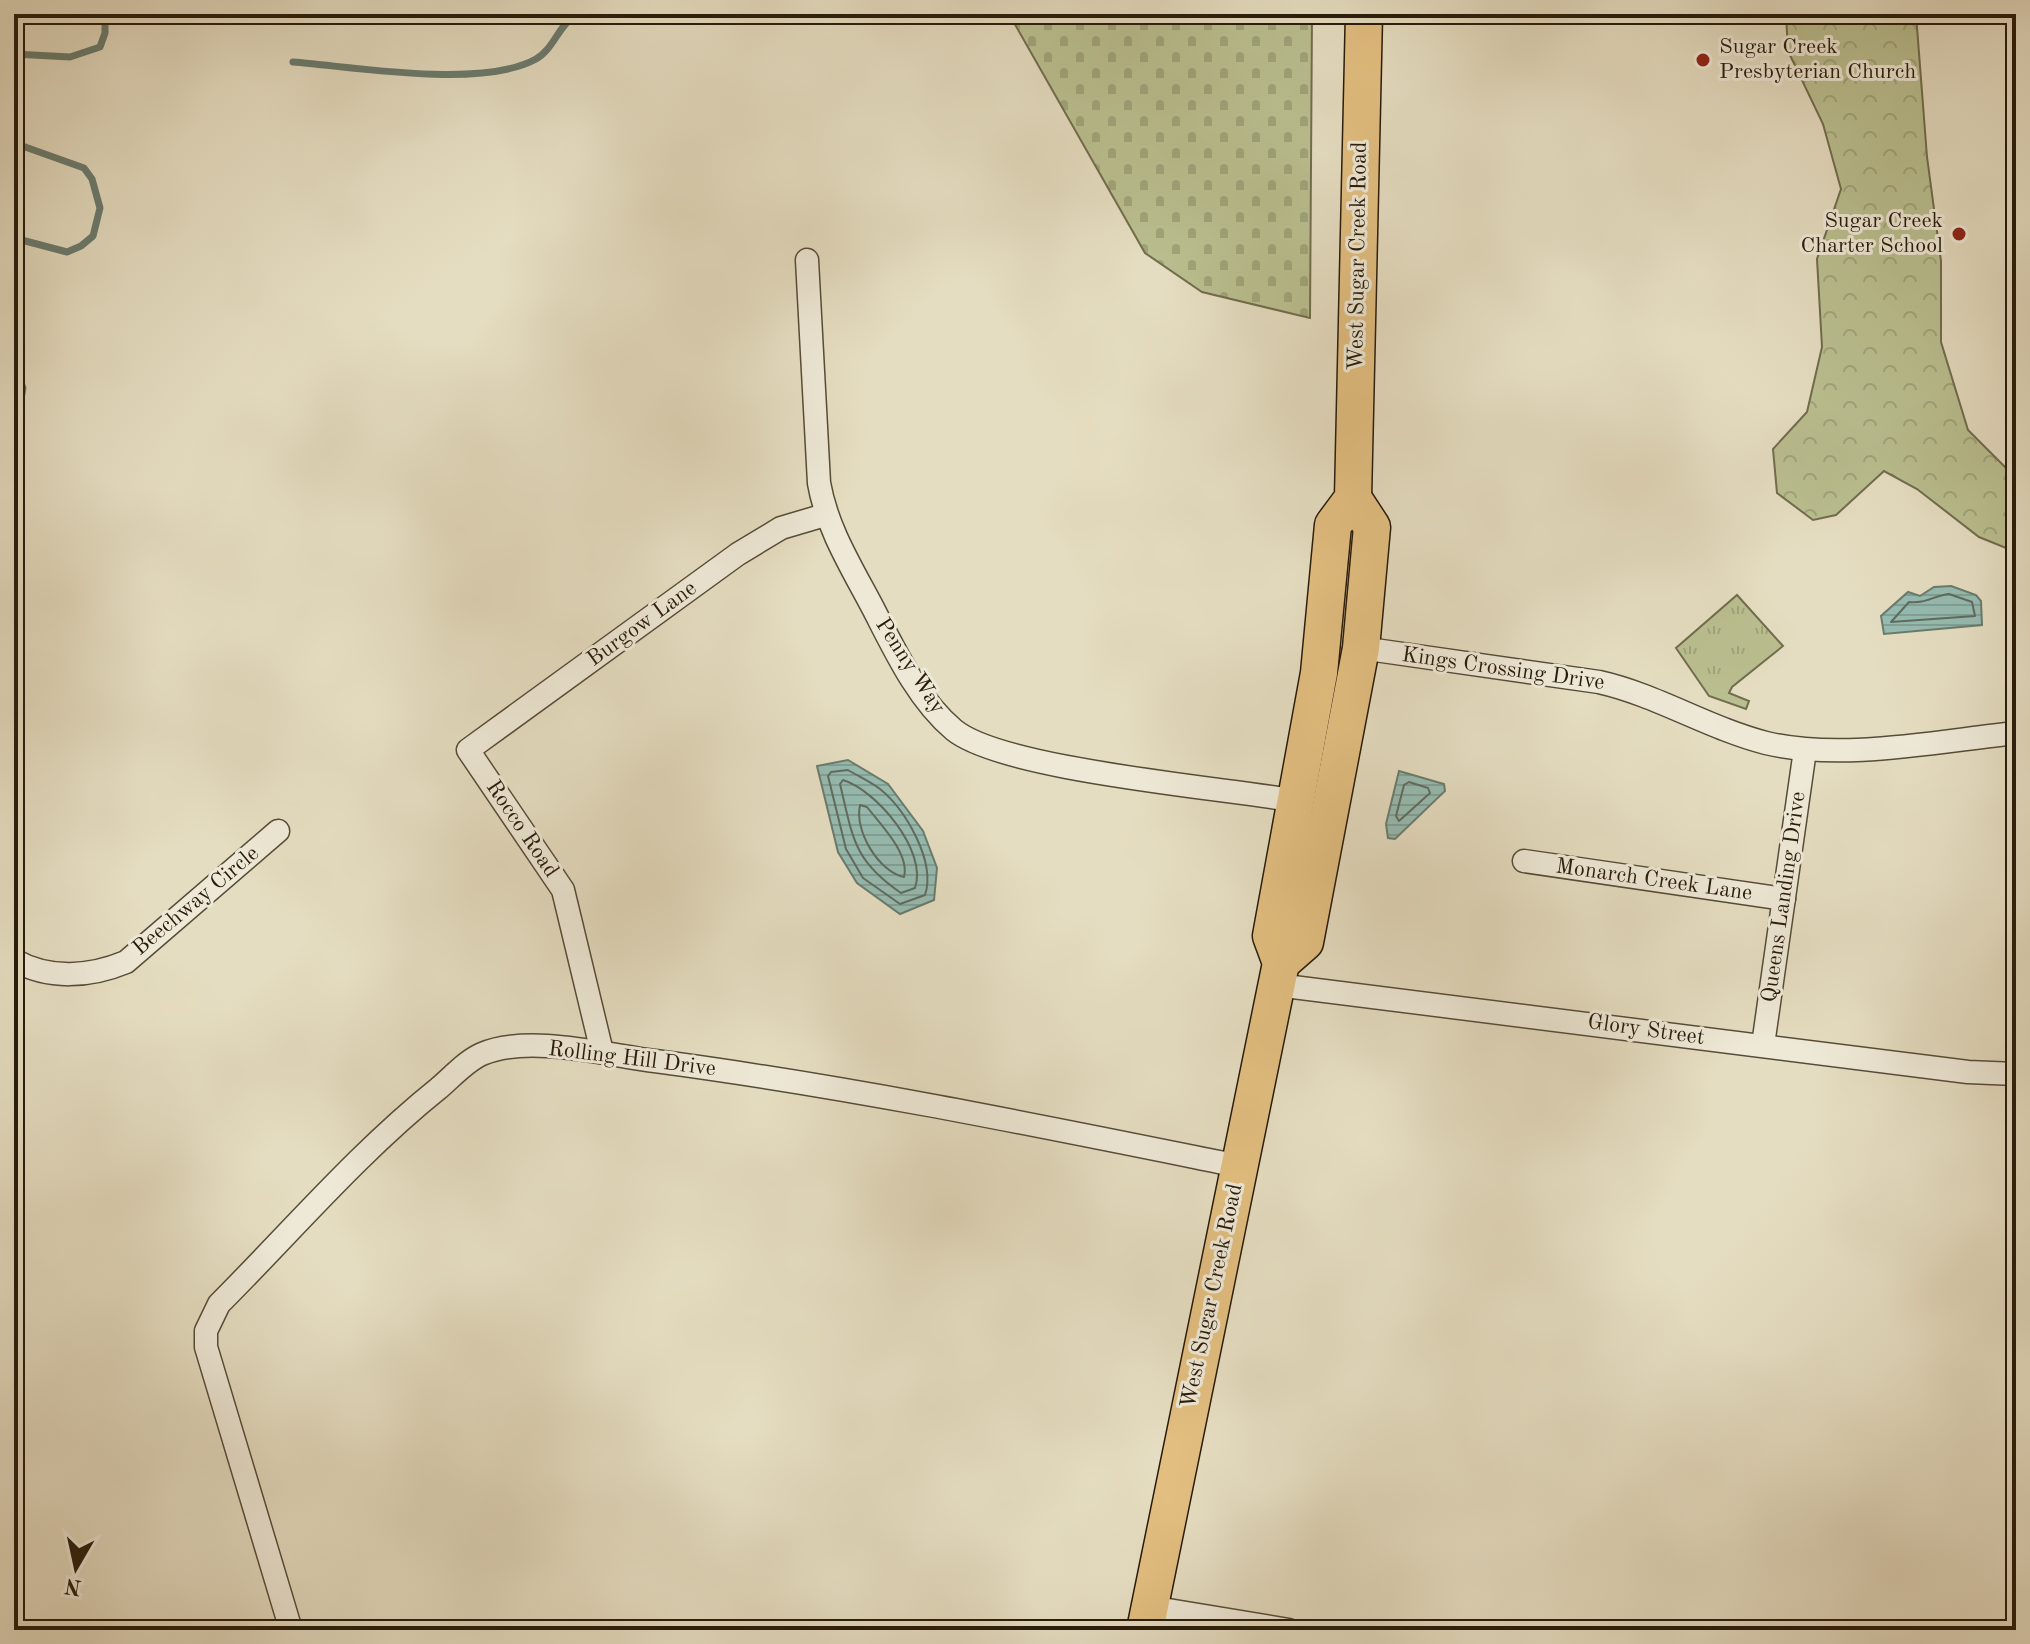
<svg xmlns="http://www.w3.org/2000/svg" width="2030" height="1644" viewBox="0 0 2030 1644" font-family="'Old Standard TT',serif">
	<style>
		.forest { fill: url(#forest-crowns); stroke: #716d4e; stroke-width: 2 }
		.cemetery { fill: url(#cemetery-stones); stroke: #716d4e; stroke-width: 2 }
		.park { fill: url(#park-tufts); stroke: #716d4e; stroke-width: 2 }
		.water { fill: url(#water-rules); stroke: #6a7c6f; stroke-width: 2 }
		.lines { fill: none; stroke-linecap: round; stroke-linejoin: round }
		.shore { stroke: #5f6c5e; stroke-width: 2 }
		.stream { stroke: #6a7c6f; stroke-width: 7 }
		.minor-casing { stroke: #574c38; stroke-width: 25 }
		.primary-casing { stroke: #281b0b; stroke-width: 39 }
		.minor { stroke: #eee9d7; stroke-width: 22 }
		.primary { stroke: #e2be80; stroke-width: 36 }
		.poi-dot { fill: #8f2418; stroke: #eee9d7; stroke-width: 3 }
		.labels { text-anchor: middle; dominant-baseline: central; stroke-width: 6; stroke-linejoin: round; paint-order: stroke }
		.poi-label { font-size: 22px; fill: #281b0b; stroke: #eee9d7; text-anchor: start }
		.street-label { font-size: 22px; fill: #281b0b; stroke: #eee9d7 }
	</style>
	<defs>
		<pattern id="forest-crowns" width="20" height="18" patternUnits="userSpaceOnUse" patternTransform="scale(2)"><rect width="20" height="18" fill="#babf90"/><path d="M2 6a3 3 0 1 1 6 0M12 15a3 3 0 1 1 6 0" fill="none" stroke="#a0a47b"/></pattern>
		<pattern id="cemetery-stones" width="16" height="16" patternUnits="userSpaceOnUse" patternTransform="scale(2)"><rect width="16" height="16" fill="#babf90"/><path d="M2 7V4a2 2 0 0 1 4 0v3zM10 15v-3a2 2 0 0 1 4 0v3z" fill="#a0a47b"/></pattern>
		<pattern id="park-tufts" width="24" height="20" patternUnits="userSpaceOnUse" patternTransform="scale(2)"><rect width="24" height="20" fill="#babf90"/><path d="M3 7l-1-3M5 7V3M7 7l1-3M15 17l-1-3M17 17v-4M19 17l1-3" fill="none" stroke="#a0a47b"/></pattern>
		<pattern id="water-rules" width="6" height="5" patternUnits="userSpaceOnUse" patternTransform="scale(2)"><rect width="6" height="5" fill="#96bcb2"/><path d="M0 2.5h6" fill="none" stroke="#81a198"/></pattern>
	</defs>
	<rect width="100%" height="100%" fill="#e5ddc1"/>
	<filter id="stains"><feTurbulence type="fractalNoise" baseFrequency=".0025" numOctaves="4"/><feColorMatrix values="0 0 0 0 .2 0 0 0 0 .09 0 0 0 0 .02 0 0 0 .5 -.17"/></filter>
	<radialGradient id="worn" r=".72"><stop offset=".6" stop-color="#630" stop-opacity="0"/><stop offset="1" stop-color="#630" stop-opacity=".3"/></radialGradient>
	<!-- forest -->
	<polygon class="forest" points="1786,14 1916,14 1927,157 1941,261 1941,342 1968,430 2016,478 2016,552 1979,537 1917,489 1884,471 1836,515 1813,520 1777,493 1773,449 1807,412 1822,347 1817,259 1841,189 1823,124 1788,51"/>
	<!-- cemetery -->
	<polygon class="cemetery" points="1009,14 1312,14 1310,318 1202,292 1145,253"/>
	<!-- park -->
	<polygon class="park" points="1737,595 1783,646 1732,687 1729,693 1749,701 1746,709 1709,696 1676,648"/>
	<!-- water -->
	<g class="water">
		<polygon points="1951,586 1976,595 1981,601 1982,625 1884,634 1881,616 1908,592 1920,596 1934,587"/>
		<polygon points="848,760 888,784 923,831 937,868 934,900 900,914 857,883 838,852 817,766"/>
		<polygon points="1399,771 1444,784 1445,791 1395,839 1388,838 1386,824"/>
	</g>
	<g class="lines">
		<!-- shore -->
		<g class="shore">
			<path d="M1949,594l23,8 3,14 -84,6 18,-20c16,2 24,-6 40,-8z"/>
			<path d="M848,770c10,6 23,12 32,19 26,21 56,73 45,106l-25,9 -37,-26 -17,-29 -18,-73 3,-4z"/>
			<path d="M843,780c33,10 85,71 72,108l-14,5c-48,-33 -48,-55 -61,-109z"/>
			<polygon points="1409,782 1428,788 1430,793 1399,821 1396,816 1404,785"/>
			<path d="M860,805l7,2c14,18 43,47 37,70 -25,-5 -50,-46 -44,-72z"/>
		</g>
		<!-- stream -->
		<g class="stream">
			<polyline points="14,54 70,57 100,47 105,33 105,14"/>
			<path d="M293,62c63,5 189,27 243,-3 17,-9 23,-34 40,-45"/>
			<polyline points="14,143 84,168 92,179 100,208 93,236 81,246 67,252 14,238"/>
			<polyline points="14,365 23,388 14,435"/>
		</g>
		<defs>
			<g id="minor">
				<path d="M807,260l12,223c8,46 33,85 55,127 21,41 44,90 80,120 49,40 270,58 343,71"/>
				<path d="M1361,648l238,34c58,13 109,46 167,61 76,18 172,-2 250,-10"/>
				<polyline points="1524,861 1784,899"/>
				<path d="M14,960c35,20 76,17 112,2l152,-131"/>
				<polyline points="1277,985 1968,1072 2016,1074"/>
				<polyline points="1763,1045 1805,750"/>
				<polyline points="602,1052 563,890 468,750 738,554 781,528 825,515"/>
				<polyline points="1150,1607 1289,1630"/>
				<path d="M291,1630l-85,-283v-16l13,-27c72,-72 140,-152 220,-216 13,-11 27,-27 43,-34 46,-20 125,1 173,7 197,26 390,66 584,105"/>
			</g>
			<g id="primary">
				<polyline points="1281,963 1305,942 1361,648 1372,527 1353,498"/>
				<polyline points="1145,1630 1281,963 1271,936 1319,673 1333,525 1353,498 1364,14"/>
			</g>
		</defs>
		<!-- minor casing -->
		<use href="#minor" class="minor-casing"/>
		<!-- primary casing -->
		<use href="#primary" class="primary-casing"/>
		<!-- minor -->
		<use href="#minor" class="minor"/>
		<!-- primary -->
		<use href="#primary" class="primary"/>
	</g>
	<!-- markers -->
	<g class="poi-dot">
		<circle cx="1703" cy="60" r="8"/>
		<circle cx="1959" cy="234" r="8"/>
	</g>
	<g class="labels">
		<!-- poi labels -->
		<g class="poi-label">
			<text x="1719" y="47">Sugar Creek<tspan x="1719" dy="25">Presbyterian Church</tspan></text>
			<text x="1943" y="221" text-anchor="end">Sugar Creek<tspan x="1943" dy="25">Charter School</tspan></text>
		</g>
		<!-- street labels -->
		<g class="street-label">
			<text transform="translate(1358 256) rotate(-89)">West Sugar Creek Road</text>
			<text transform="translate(642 624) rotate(-36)">Burgow Lane</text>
			<text transform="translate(910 666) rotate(57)">Penny Way</text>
			<text transform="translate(1503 669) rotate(8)">Kings Crossing Drive</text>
			<text transform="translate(522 829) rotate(56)">Rocco Road</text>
			<text transform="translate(1654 880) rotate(8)">Monarch Creek Lane</text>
			<text transform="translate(1784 897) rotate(-82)">Queens Landing Drive</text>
			<text transform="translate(196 901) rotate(-40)">Beechway Circle</text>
			<text transform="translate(1646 1030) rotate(8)">Glory Street</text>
			<text transform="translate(632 1059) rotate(7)">Rolling Hill Drive</text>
			<text transform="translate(1212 1296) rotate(-78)">West Sugar Creek Road</text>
		</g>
	</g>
	<!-- margin -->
	<rect width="2030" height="1644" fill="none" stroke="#e5ddc1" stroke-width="48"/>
	<rect x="16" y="16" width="1998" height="1612" fill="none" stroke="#281b0b" stroke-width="4"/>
	<rect x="24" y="24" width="1982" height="1596" fill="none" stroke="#281b0b" stroke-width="2"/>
	<!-- north arrow -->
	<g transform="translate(76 1568) rotate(189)" stroke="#eee9d7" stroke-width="6" paint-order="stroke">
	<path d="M0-6L14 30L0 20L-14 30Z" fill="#281b0b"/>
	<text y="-12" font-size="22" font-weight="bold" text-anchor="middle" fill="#281b0b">N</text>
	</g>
	<rect width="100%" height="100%" filter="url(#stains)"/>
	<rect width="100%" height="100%" fill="url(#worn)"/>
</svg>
